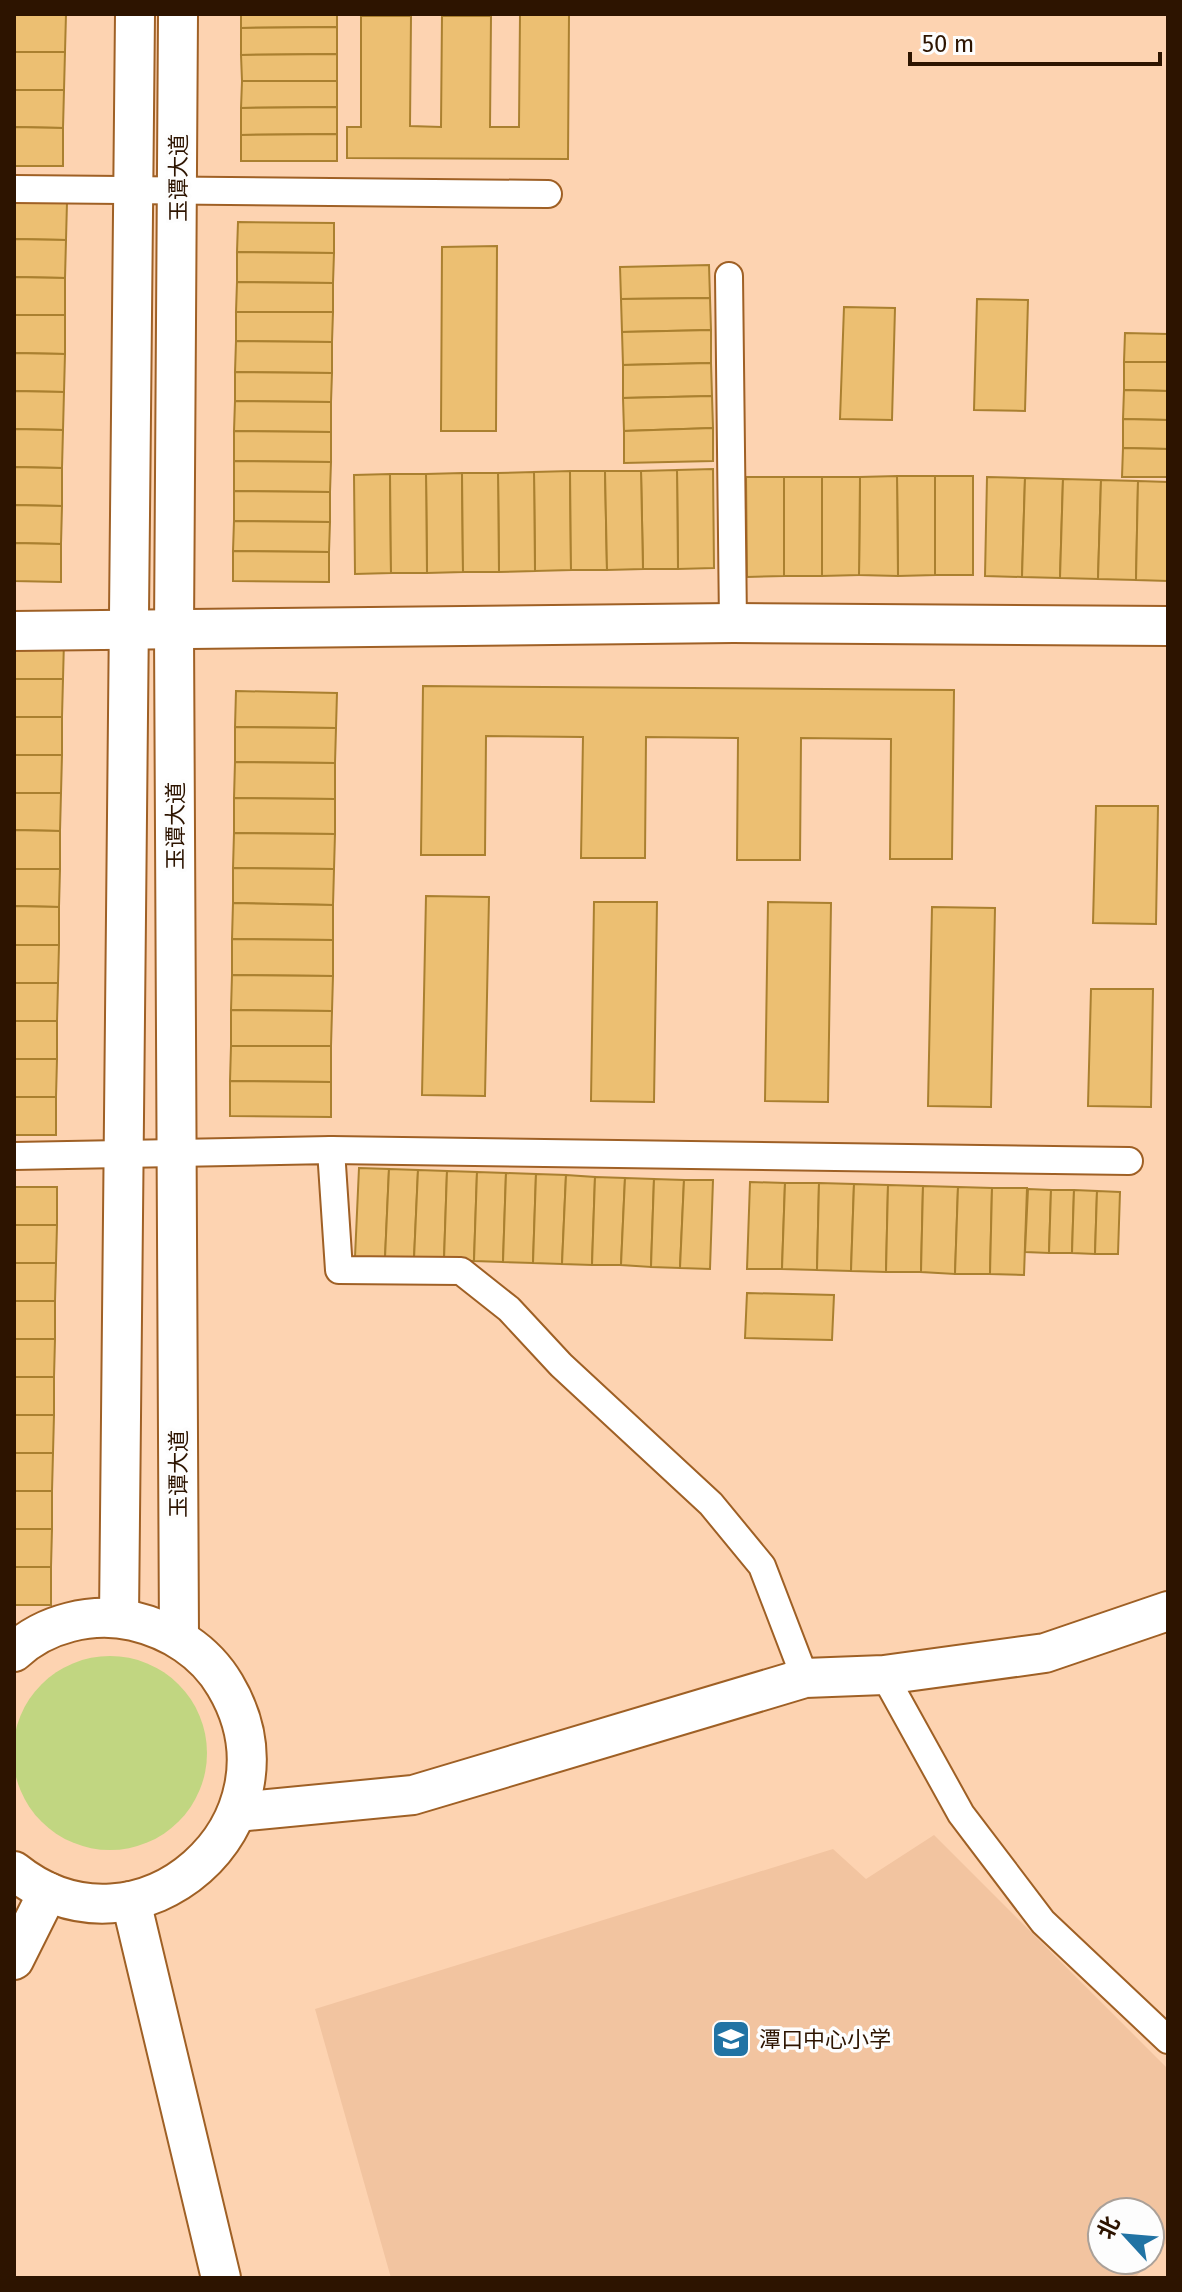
<svg xmlns="http://www.w3.org/2000/svg" width="1182" height="2292" viewBox="0 0 1182 2292" font-family="'Fira Sans','Noto Sans SC',sans-serif">
	<style>
		.built { fill: #f2c4a0; fill-rule: evenodd }
		.green { fill: #c1d681 }
		.building { fill: #ecbf72; stroke: #aa8030; stroke-width: 2 }
		.lines { fill: none; stroke-linecap: round; stroke-linejoin: round }
		.street-casing { stroke: #9f6025; stroke-width: 30 }
		.secondary-casing { stroke: #9f6025; stroke-width: 42 }
		.street { stroke: #fff; stroke-width: 26 }
		.secondary { stroke: #fff; stroke-width: 38 }
		.labels { text-anchor: middle; dominant-baseline: central; stroke-width: 7; stroke-linejoin: round; paint-order: stroke }
		.street-label { font-size: 22px; fill: #2d1400; stroke: #fdfdfd }
		.poi-label { font-size: 22px; fill: #2d1400; stroke: #fdfdfd; text-anchor: start }
	</style>
	<rect width="100%" height="100%" fill="#fdd3b1"/>
	<!-- built -->
	<path class="built" d="M934,1835l234,234v172l-33,37h-744l-76,-269 518,-160 33,30zM1102,2212h48v48h-48z"/>
	<!-- green -->
	<circle class="green" cx="110" cy="1753" r="97"/>
	<!-- building -->
	<g class="building">
		<polygon points="14,14 66,14 65,52 14,52"/>
		<polygon points="241,14 337,14 337,27 241,28"/>
		<polygon points="520,15 569,15 568,159 347,158 347,127 361,127 361,16 411,16 410,126 441,127 442,16 491,16 490,127 519,127"/>
		<polygon points="337,27 337,54 241,55 241,28"/>
		<polygon points="14,52 65,52 64,90 14,90"/>
		<polygon points="337,54 337,81 242,81 241,55"/>
		<polygon points="242,81 337,81 337,107 241,108"/>
		<polygon points="14,90 64,90 63,128 14,127"/>
		<polygon points="337,107 337,134 241,135 241,108"/>
		<polygon points="14,127 63,128 63,166 14,166"/>
		<polygon points="337,134 337,161 241,161 241,135"/>
		<polygon points="14,201 67,202 66,240 14,239"/>
		<polygon points="238,222 334,223 334,253 237,252"/>
		<polygon points="14,239 66,240 65,278 14,277"/>
		<polygon points="497,246 496,431 441,431 442,247"/>
		<polygon points="237,252 334,253 333,283 237,282"/>
		<polygon points="709,265 710,298 621,299 620,267"/>
		<polygon points="14,277 65,278 65,315 14,315"/>
		<polygon points="237,282 333,283 333,312 236,312"/>
		<polygon points="710,298 711,330 622,332 621,299"/>
		<polygon points="977,299 1028,300 1025,411 974,410"/>
		<polygon points="844,307 895,308 892,420 840,419"/>
		<polygon points="236,312 333,312 332,342 236,341"/>
		<polygon points="14,315 65,315 65,354 14,353"/>
		<polygon points="711,330 711,363 623,365 622,332"/>
		<polygon points="1125,333 1168,334 1168,362 1124,362"/>
		<polygon points="236,341 332,342 332,373 235,372"/>
		<polygon points="14,353 65,354 64,392 14,391"/>
		<polygon points="1124,362 1168,362 1168,391 1124,390"/>
		<polygon points="711,363 712,396 623,398 623,365"/>
		<polygon points="235,372 332,373 331,402 235,401"/>
		<polygon points="1124,390 1168,391 1168,420 1123,419"/>
		<polygon points="14,391 64,392 63,430 14,429"/>
		<polygon points="712,396 713,428 624,431 623,398"/>
		<polygon points="235,401 331,402 331,432 234,431"/>
		<polygon points="1123,419 1168,420 1168,449 1123,448"/>
		<polygon points="713,428 713,461 624,463 624,431"/>
		<polygon points="14,429 63,430 62,468 14,467"/>
		<polygon points="234,431 331,432 331,462 234,461"/>
		<polygon points="1123,448 1168,449 1168,477 1122,477"/>
		<polygon points="234,461 331,462 330,492 234,491"/>
		<polygon points="14,467 62,468 62,506 14,505"/>
		<polygon points="713,469 714,568 678,569 677,470"/>
		<polygon points="677,470 678,569 643,569 641,471"/>
		<polygon points="570,471 571,570 535,571 534,472"/>
		<polygon points="570,471 605,471 607,570 571,570"/>
		<polygon points="605,471 641,471 643,569 607,570"/>
		<polygon points="534,472 535,571 499,572 498,473"/>
		<polygon points="462,473 463,572 427,573 426,474"/>
		<polygon points="462,473 498,473 499,572 463,572"/>
		<polygon points="390,474 391,573 355,574 354,475"/>
		<polygon points="390,474 426,474 427,573 391,573"/>
		<polygon points="897,476 935,476 935,575 898,576"/>
		<polygon points="897,476 898,576 859,575 860,477"/>
		<rect x="935" y="476" width="38" height="99"/>
		<polygon points="746,477 784,477 784,576 747,577"/>
		<rect x="784" y="477" width="38" height="99"/>
		<polygon points="822,477 860,477 859,575 822,576"/>
		<polygon points="987,477 1025,478 1022,577 985,576"/>
		<polygon points="1025,478 1063,479 1060,578 1022,577"/>
		<polygon points="1063,479 1101,480 1098,579 1060,578"/>
		<polygon points="1101,480 1138,481 1136,580 1098,579"/>
		<polygon points="1138,481 1168,482 1168,581 1136,580"/>
		<polygon points="234,491 330,492 330,522 234,521"/>
		<polygon points="14,505 62,506 61,544 14,543"/>
		<polygon points="234,521 330,522 329,552 233,551"/>
		<polygon points="14,543 61,544 61,582 14,581"/>
		<polygon points="233,551 329,552 329,582 233,581"/>
		<polygon points="14,641 64,641 63,679 14,679"/>
		<polygon points="14,679 63,679 62,717 14,717"/>
		<polygon points="423,686 954,690 952,859 890,859 891,739 801,738 800,860 737,860 738,738 646,737 645,858 581,858 583,737 486,736 485,855 421,855"/>
		<polygon points="236,691 337,693 336,728 235,727"/>
		<rect x="14" y="717" width="48" height="38"/>
		<polygon points="235,727 336,728 335,763 235,762"/>
		<polygon points="14,755 62,755 61,793 14,793"/>
		<polygon points="235,762 335,763 335,799 234,798"/>
		<polygon points="14,793 61,793 60,831 14,830"/>
		<polygon points="234,798 335,799 335,834 234,833"/>
		<polygon points="1096,806 1158,806 1156,924 1093,923"/>
		<polygon points="14,830 60,831 60,869 14,869"/>
		<polygon points="234,833 335,834 334,869 233,868"/>
		<polygon points="233,868 334,869 333,905 233,903"/>
		<polygon points="14,869 60,869 59,907 14,906"/>
		<polygon points="426,896 489,897 485,1096 422,1095"/>
		<polygon points="594,902 657,902 654,1102 591,1101"/>
		<polygon points="768,902 831,903 828,1102 765,1101"/>
		<polygon points="233,903 333,905 333,940 232,939"/>
		<polygon points="14,906 59,907 59,945 14,945"/>
		<polygon points="932,907 995,908 991,1107 928,1106"/>
		<polygon points="232,939 333,940 333,976 232,975"/>
		<polygon points="14,945 59,945 58,983 14,983"/>
		<polygon points="232,975 333,976 332,1011 231,1010"/>
		<polygon points="14,983 58,983 57,1021 14,1021"/>
		<polygon points="1091,989 1153,989 1151,1107 1088,1106"/>
		<polygon points="231,1010 332,1011 331,1046 231,1046"/>
		<rect x="14" y="1021" width="43" height="38"/>
		<polygon points="231,1046 331,1046 331,1082 230,1081"/>
		<polygon points="14,1059 57,1059 56,1097 14,1097"/>
		<polygon points="230,1081 331,1082 331,1117 230,1116"/>
		<rect x="14" y="1097" width="42" height="38"/>
		<polygon points="359,1168 389,1169 385,1258 355,1257"/>
		<polygon points="389,1169 418,1170 414,1259 385,1258"/>
		<polygon points="418,1170 447,1171 444,1260 414,1259"/>
		<polygon points="447,1171 477,1172 474,1261 444,1260"/>
		<polygon points="477,1172 506,1173 503,1262 474,1261"/>
		<polygon points="506,1173 536,1174 533,1263 503,1262"/>
		<polygon points="536,1174 566,1175 562,1264 533,1263"/>
		<polygon points="566,1175 595,1177 592,1265 562,1264"/>
		<polygon points="595,1177 625,1178 621,1265 592,1265"/>
		<polygon points="625,1178 654,1179 651,1267 621,1265"/>
		<polygon points="654,1179 684,1180 680,1268 651,1267"/>
		<polygon points="684,1180 713,1180 710,1269 680,1268"/>
		<polygon points="750,1182 785,1183 782,1269 747,1269"/>
		<polygon points="785,1183 819,1183 817,1270 782,1269"/>
		<polygon points="819,1183 854,1184 851,1271 817,1270"/>
		<polygon points="854,1184 888,1185 886,1272 851,1271"/>
		<polygon points="888,1185 923,1186 921,1272 886,1272"/>
		<polygon points="923,1186 958,1187 955,1274 921,1272"/>
		<rect x="14" y="1187" width="43" height="38"/>
		<polygon points="958,1187 992,1188 990,1274 955,1274"/>
		<polygon points="992,1188 1027,1188 1024,1275 990,1274"/>
		<polygon points="1028,1189 1051,1190 1049,1253 1025,1252"/>
		<polygon points="1051,1190 1074,1190 1072,1253 1049,1253"/>
		<polygon points="1074,1190 1097,1191 1095,1254 1072,1253"/>
		<polygon points="1097,1191 1120,1192 1118,1254 1095,1254"/>
		<polygon points="14,1225 57,1225 56,1263 14,1263"/>
		<polygon points="14,1263 56,1263 55,1301 14,1301"/>
		<polygon points="747,1293 834,1295 832,1340 745,1338"/>
		<rect x="14" y="1301" width="41" height="38"/>
		<polygon points="14,1339 55,1339 54,1377 14,1377"/>
		<rect x="14" y="1377" width="40" height="38"/>
		<polygon points="14,1415 54,1415 53,1453 14,1453"/>
		<polygon points="14,1453 53,1453 52,1491 14,1491"/>
		<rect x="14" y="1491" width="38" height="38"/>
		<polygon points="14,1529 52,1529 51,1567 14,1567"/>
		<rect x="14" y="1567" width="37" height="38"/>
	</g>
	<g class="lines">
		<defs>
			<g id="street">
				<polyline points="14,189 548,194"/>
				<polyline points="729,276 733,623"/>
				<polyline points="331,1150 1129,1161"/>
				<polyline points="14,1156 331,1150 339,1270 461,1271 509,1309 561,1365 711,1504 762,1566 805,1678"/>
				<polyline points="884,1675 961,1814 1043,1922 1168,2040"/>
			</g>
			<g id="secondary">
				<polyline points="178,14 174,631 179,1638"/>
				<polyline points="14,631 733,623 1168,626"/>
				<polyline points="119,1618 135,14"/>
				<path d="M14,1652c31,-29 78,-40 119,-31 38,9 72,30 92,64 82,137 -86,286 -211,186"/>
				<polyline points="237,1812 413,1795 805,1678 884,1675 1045,1653 1168,1611"/>
				<polyline points="131,1901 221,2278"/>
				<polyline points="14,1960 48,1892"/>
			</g>
		</defs>
		<!-- street casing -->
		<use href="#street" class="street-casing"/>
		<!-- secondary casing -->
		<use href="#secondary" class="secondary-casing"/>
		<!-- street -->
		<use href="#street" class="street"/>
		<!-- secondary -->
		<use href="#secondary" class="secondary"/>
	</g>
	<!-- icons -->
	<defs>
		<symbol id="school-square" viewBox="-11 -11 22 22"><rect x="-9" y="-9" width="18" height="18" rx="4" fill="#2173a4" stroke="#fdfdfd"/><path d="M0-5L7-2L0 1L-7-2ZM-4 1L0 2.5L4 1V4Q0 6-4 4Z" fill="#fff"/></symbol>
	</defs>
	<g fill-rule="evenodd">
		<use href="#school-square" x="709" y="2017" width="44" height="44"/>
	</g>
	<g class="labels">
		<!-- street labels -->
		<g class="street-label">
			<text transform="translate(178 178) rotate(-90)">玉谭大道</text>
			<text transform="translate(175 826) rotate(-90)">玉谭大道</text>
			<text transform="translate(178 1474) rotate(-90)">玉谭大道</text>
		</g>
		<!-- poi labels -->
		<g class="poi-label">
			<text x="759" y="2039">潭口中心小学</text>
		</g>
	</g>
	<!-- border -->
	<rect width="1182" height="2292" fill="none" stroke="#2d1400" stroke-width="32"/>
	<!-- north arrow -->
	<g transform="translate(1126 2236) rotate(296)"><circle r="38" fill="#fdfdfd" stroke="#aaa098" stroke-width="2"/>
	<path d="M0-6L14 30L0 20L-14 30Z" fill="#2173a4"/>
	<text y="-12" font-size="22" font-weight="bold" text-anchor="middle" fill="#2d1400">北</text>
	</g>
	<!-- scale -->
	<path d="M910 52v12h250v-12" fill="none" stroke="#2d1400" stroke-width="4"/>
	<text x="922" y="52" font-size="24" fill="#2d1400" stroke="#fdfdfd" stroke-width="6" paint-order="stroke">50 m</text>
</svg>
